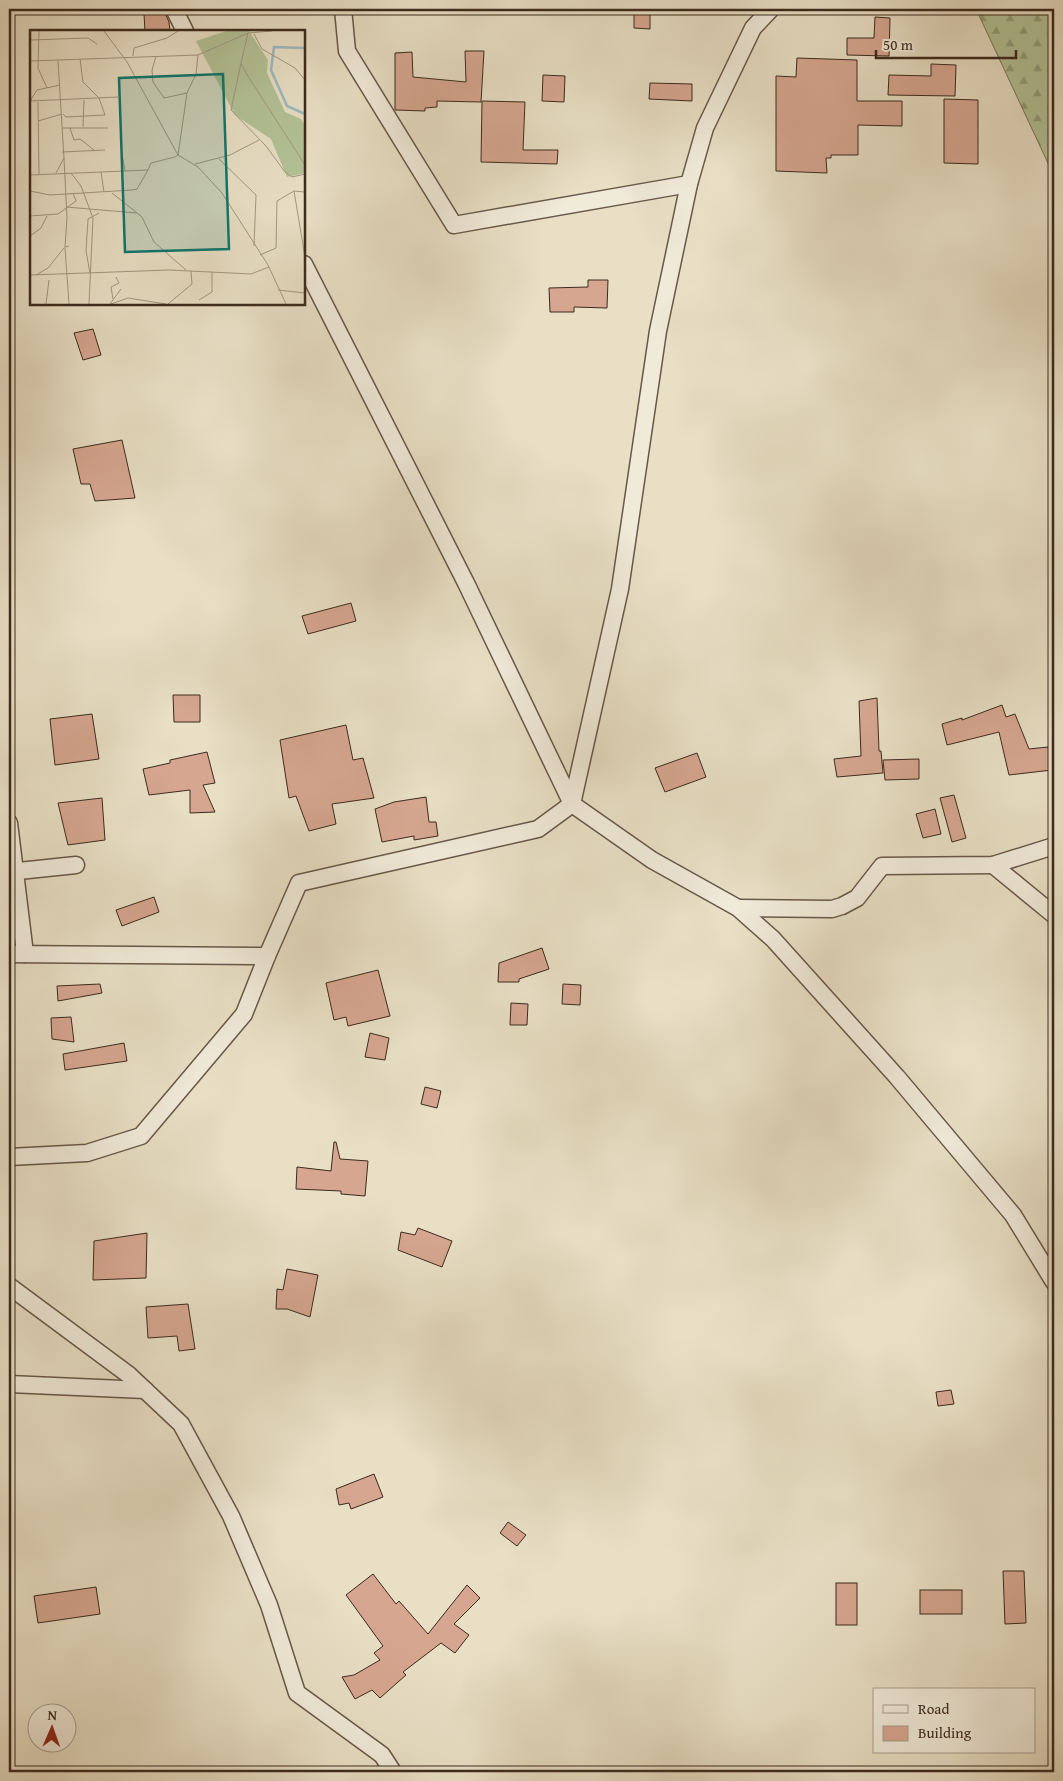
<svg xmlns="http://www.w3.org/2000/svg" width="1063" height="1781" viewBox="0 0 1063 1781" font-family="'Gentium Book Plus',serif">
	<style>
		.forest { fill: url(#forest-firs); stroke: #78765a }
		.building { fill: #d6a690; stroke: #3c2b1e }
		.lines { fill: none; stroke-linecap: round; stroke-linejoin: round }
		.minor-casing { stroke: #675848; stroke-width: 19 }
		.minor { stroke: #f0ead9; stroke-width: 16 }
		.inset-river { fill: none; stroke: #9cbac0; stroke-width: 2.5 }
		.inset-road { fill: none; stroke: #a39782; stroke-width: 1 }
		.view { fill: #0f766e; fill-opacity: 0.15; stroke: #0f766e; stroke-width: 2.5 }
		.inset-edge { fill: none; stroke: #3c2b1e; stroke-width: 2.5 }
	</style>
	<defs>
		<pattern id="forest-firs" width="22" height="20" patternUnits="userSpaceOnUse" patternTransform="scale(1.25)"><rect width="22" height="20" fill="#b3c297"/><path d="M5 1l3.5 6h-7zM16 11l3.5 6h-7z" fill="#939e7b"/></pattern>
	</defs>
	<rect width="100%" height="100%" fill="#e8dfc5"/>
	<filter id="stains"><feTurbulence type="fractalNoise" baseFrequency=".004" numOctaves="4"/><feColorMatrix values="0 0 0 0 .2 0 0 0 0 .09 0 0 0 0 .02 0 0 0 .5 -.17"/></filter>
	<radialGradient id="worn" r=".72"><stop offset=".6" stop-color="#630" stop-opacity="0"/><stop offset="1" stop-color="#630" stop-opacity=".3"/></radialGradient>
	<!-- forest -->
	<polygon class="forest" points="976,9 1054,9 1054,176"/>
	<!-- building -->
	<g class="building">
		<polygon points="165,13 169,22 170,31 145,31 144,14"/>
		<polygon points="634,13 650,13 650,29 634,28"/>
		<polygon points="875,17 890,18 889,56 847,55 847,38 874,38"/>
		<polygon points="465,51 484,51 481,102 437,101 437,107 425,108 425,111 395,110 395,53 412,52 413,77 466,82"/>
		<polygon points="797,58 857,60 857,101 902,101 902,126 858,125 858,155 831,155 831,158 826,158 827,173 776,171 776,76 796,77"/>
		<polygon points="931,64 956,65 955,96 888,95 889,75 931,76"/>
		<polygon points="543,75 565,76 564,102 542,101"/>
		<polygon points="650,83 692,84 692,101 649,99"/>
		<polygon points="944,99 978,100 978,164 944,163"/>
		<polygon points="482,101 525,102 523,150 558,150 557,164 481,162"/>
		<polygon points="588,280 608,280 607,308 574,307 574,312 550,312 549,288 588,287"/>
		<polygon points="93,329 101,355 83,360 74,333"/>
		<polygon points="122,440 135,498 95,501 90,484 81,484 73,449"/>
		<polygon points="351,603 356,621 308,634 302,616"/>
		<polygon points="173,695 200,695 200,722 174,722"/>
		<polygon points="877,698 879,751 881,751 883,773 837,777 834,759 861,756 859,701"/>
		<polygon points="1002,705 1006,717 1015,714 1029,749 1048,747 1052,770 1009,775 999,732 947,745 942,724 962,718 962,720"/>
		<polygon points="92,714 99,759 55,765 50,719"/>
		<polygon points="346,725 353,760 363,758 374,798 332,804 336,824 309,831 296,796 289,798 280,740"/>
		<polygon points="207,752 215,783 203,785 215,812 190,813 190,790 149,795 143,769 170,763 170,760"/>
		<polygon points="697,753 706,777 665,792 655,768"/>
		<polygon points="919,759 919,779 885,780 883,760"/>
		<polygon points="954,795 966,838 952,842 940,798"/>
		<polygon points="426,797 429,822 436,822 438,836 414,840 414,836 382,842 375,809 394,802"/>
		<polygon points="102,798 105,840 68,845 58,803"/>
		<polygon points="935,809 941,834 923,838 916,814"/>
		<polygon points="154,897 159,912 122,926 116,910"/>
		<polygon points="542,948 549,969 519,979 519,982 498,982 499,963"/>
		<polygon points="378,970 390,1016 348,1026 346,1017 334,1020 326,983"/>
		<polygon points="100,984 102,993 58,1001 57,986"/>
		<polygon points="563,984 581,985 580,1005 562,1004"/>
		<polygon points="511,1003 528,1004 527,1025 510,1025"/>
		<polygon points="71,1017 74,1042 52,1039 51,1018"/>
		<polygon points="370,1033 389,1038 385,1060 365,1057"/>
		<polygon points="124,1043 127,1061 65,1070 63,1054"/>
		<polygon points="425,1087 441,1091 437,1108 421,1104"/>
		<polygon points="334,1142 336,1142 340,1159 368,1161 365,1196 341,1194 341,1191 296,1189 297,1167 331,1171"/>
		<polygon points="418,1228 452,1241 442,1267 398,1250 401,1232 415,1235"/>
		<polygon points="147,1233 146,1278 93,1280 94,1241"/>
		<polygon points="287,1269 318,1275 310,1317 287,1309 276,1309 277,1289 283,1290"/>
		<polygon points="188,1304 195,1349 179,1351 177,1336 148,1338 146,1307"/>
		<polygon points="951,1390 954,1404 938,1406 936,1392"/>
		<polygon points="374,1474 383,1497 351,1509 349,1503 339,1505 336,1489"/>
		<polygon points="508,1522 526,1535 517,1546 500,1533"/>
		<polygon points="1003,1571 1024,1571 1026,1623 1005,1624"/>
		<polygon points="373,1574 396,1604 399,1601 428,1634 467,1585 480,1598 454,1624 469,1635 455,1653 441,1643 403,1672 406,1675 380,1698 372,1690 355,1699 342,1677 354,1675 380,1660 374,1653 383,1646 346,1595"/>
		<rect x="836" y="1583" width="21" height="42"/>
		<polygon points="96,1587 100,1614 38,1623 34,1596"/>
		<rect x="920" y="1590" width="42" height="24"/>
	</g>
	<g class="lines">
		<defs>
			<g id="minor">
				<polyline points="174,9 185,31"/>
				<polyline points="343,9 347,51 454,225 689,184"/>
				<polyline points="304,264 466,583 572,804 652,860 738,908 773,939 897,1077 1013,1215 1054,1282"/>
				<polyline points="9,823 25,954"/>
				<polyline points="993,865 1054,915"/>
				<polyline points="9,872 76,865"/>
				<polyline points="738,908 832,909 842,906 857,898 882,866 993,865 1054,846"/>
				<polyline points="9,954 267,956 299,883 538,829 572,804 620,589 658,331 689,184 705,128 753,28 771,9"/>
				<polyline points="9,1157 87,1153 141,1136 244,1014 267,956"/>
				<polyline points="9,1286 129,1375 181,1424 231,1516 269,1605 297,1693 382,1755 393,1772"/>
				<polyline points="9,1384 145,1390"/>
			</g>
		</defs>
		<!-- minor casing -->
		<use href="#minor" class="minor-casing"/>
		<!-- minor -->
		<use href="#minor" class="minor"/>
	</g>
	<!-- overview -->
	<g transform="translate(30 30)">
		<rect width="275" height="275" fill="#e8dfc5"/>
		<path d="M196,1h23l19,29 -1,13 18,39 16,7 4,6v48l-18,4 -16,-38 -36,-24 -39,-74z" fill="#b3c297"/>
		<path class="inset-river" d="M275,18l-31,-1 -3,23 16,36 18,8"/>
		<path class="inset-road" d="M9,1l-1,37 9,20M74,1l23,31 51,93 20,12 24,26 46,72 18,39M218,3l-7,30 5,10 59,92M224,4l8,15 33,19 10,12M0,10l58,-2 9,6M103,26l1,-8 33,-10 11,-7M126,26l-4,14 1,12 11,16 23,-5M0,31l168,-6 50,-22 24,-2M211,33l-10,47 35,36 19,26 7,5 13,-3M0,71l88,-4M0,71l7,-11 23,-5M8,72l1,72M33,84l3,3 39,-2 -6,-17 -16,-16 -3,-23M8,91l24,-7M53,97l1,-27M33,98h45M40,98l4,12 6,-1 14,11M32,122l43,-2M92,124l3,17M34,128l3,60 -2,29 4,-1M189,129l37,36 -2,51M165,134l35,-9 29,-15M71,142l3,20M26,143l8,-15 -6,-97M41,143l10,13 12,32 -4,86M0,145l118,-5 3,-7 24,-6 3,-2 9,-62 9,-19 2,-19M0,161l20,4 82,-5 5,-1 11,-19M264,161l11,66M82,163l30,24 12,25 32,28M36,177l71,6M0,186l28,-2 18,-13 -3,-8M0,206l11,-8 6,-12M35,217l4,57M230,225l16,-7 1,-47 17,-10 11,1M60,243l-4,-22 2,-32 11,-6M0,245l139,-5 82,4 18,-7M6,245l12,-7 16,-20M248,260l27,3M83,269l-2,-12 8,-4 -3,-6M169,270l13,-8v-20M16,274l3,-24M80,274l11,-15M81,274l17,-6 38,6M138,274l24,-20 -1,-13"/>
		<path class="view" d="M193,44l6,175 -104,3 -6,-174z"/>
		<rect width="275" height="275" class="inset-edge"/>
	</g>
	<!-- margin -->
	<rect width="1063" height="1781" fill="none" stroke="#e8dfc5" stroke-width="30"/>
	<rect x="10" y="10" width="1043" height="1761" fill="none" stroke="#3c2b1e" stroke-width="2.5"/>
	<rect x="15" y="15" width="1033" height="1751" fill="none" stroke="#3c2b1e"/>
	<!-- legend -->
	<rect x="873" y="1688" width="162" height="65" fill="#f0ead9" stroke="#a89e8e"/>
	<rect x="883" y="1705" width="25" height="8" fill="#f0ead9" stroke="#a89e8e"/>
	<text x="918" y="1714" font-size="15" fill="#3c2b1e">Road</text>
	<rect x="883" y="1726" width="25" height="15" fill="#d6a690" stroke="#a89e8e"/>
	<text x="918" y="1738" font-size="15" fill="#3c2b1e">Building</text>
	<!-- north arrow -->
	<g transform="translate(52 1728) rotate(2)"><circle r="24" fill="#f0ead9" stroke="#a89e8e"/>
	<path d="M0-4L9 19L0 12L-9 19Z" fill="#8f2418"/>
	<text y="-8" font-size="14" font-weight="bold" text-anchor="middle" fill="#3c2b1e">N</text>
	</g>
	<!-- scale -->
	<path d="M876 50v8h140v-8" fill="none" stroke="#3c2b1e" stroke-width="2.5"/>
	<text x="883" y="50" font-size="15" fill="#3c2b1e" stroke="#f0ead9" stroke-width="4" paint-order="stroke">50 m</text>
	<rect width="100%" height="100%" filter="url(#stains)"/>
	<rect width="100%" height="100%" fill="url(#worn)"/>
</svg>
